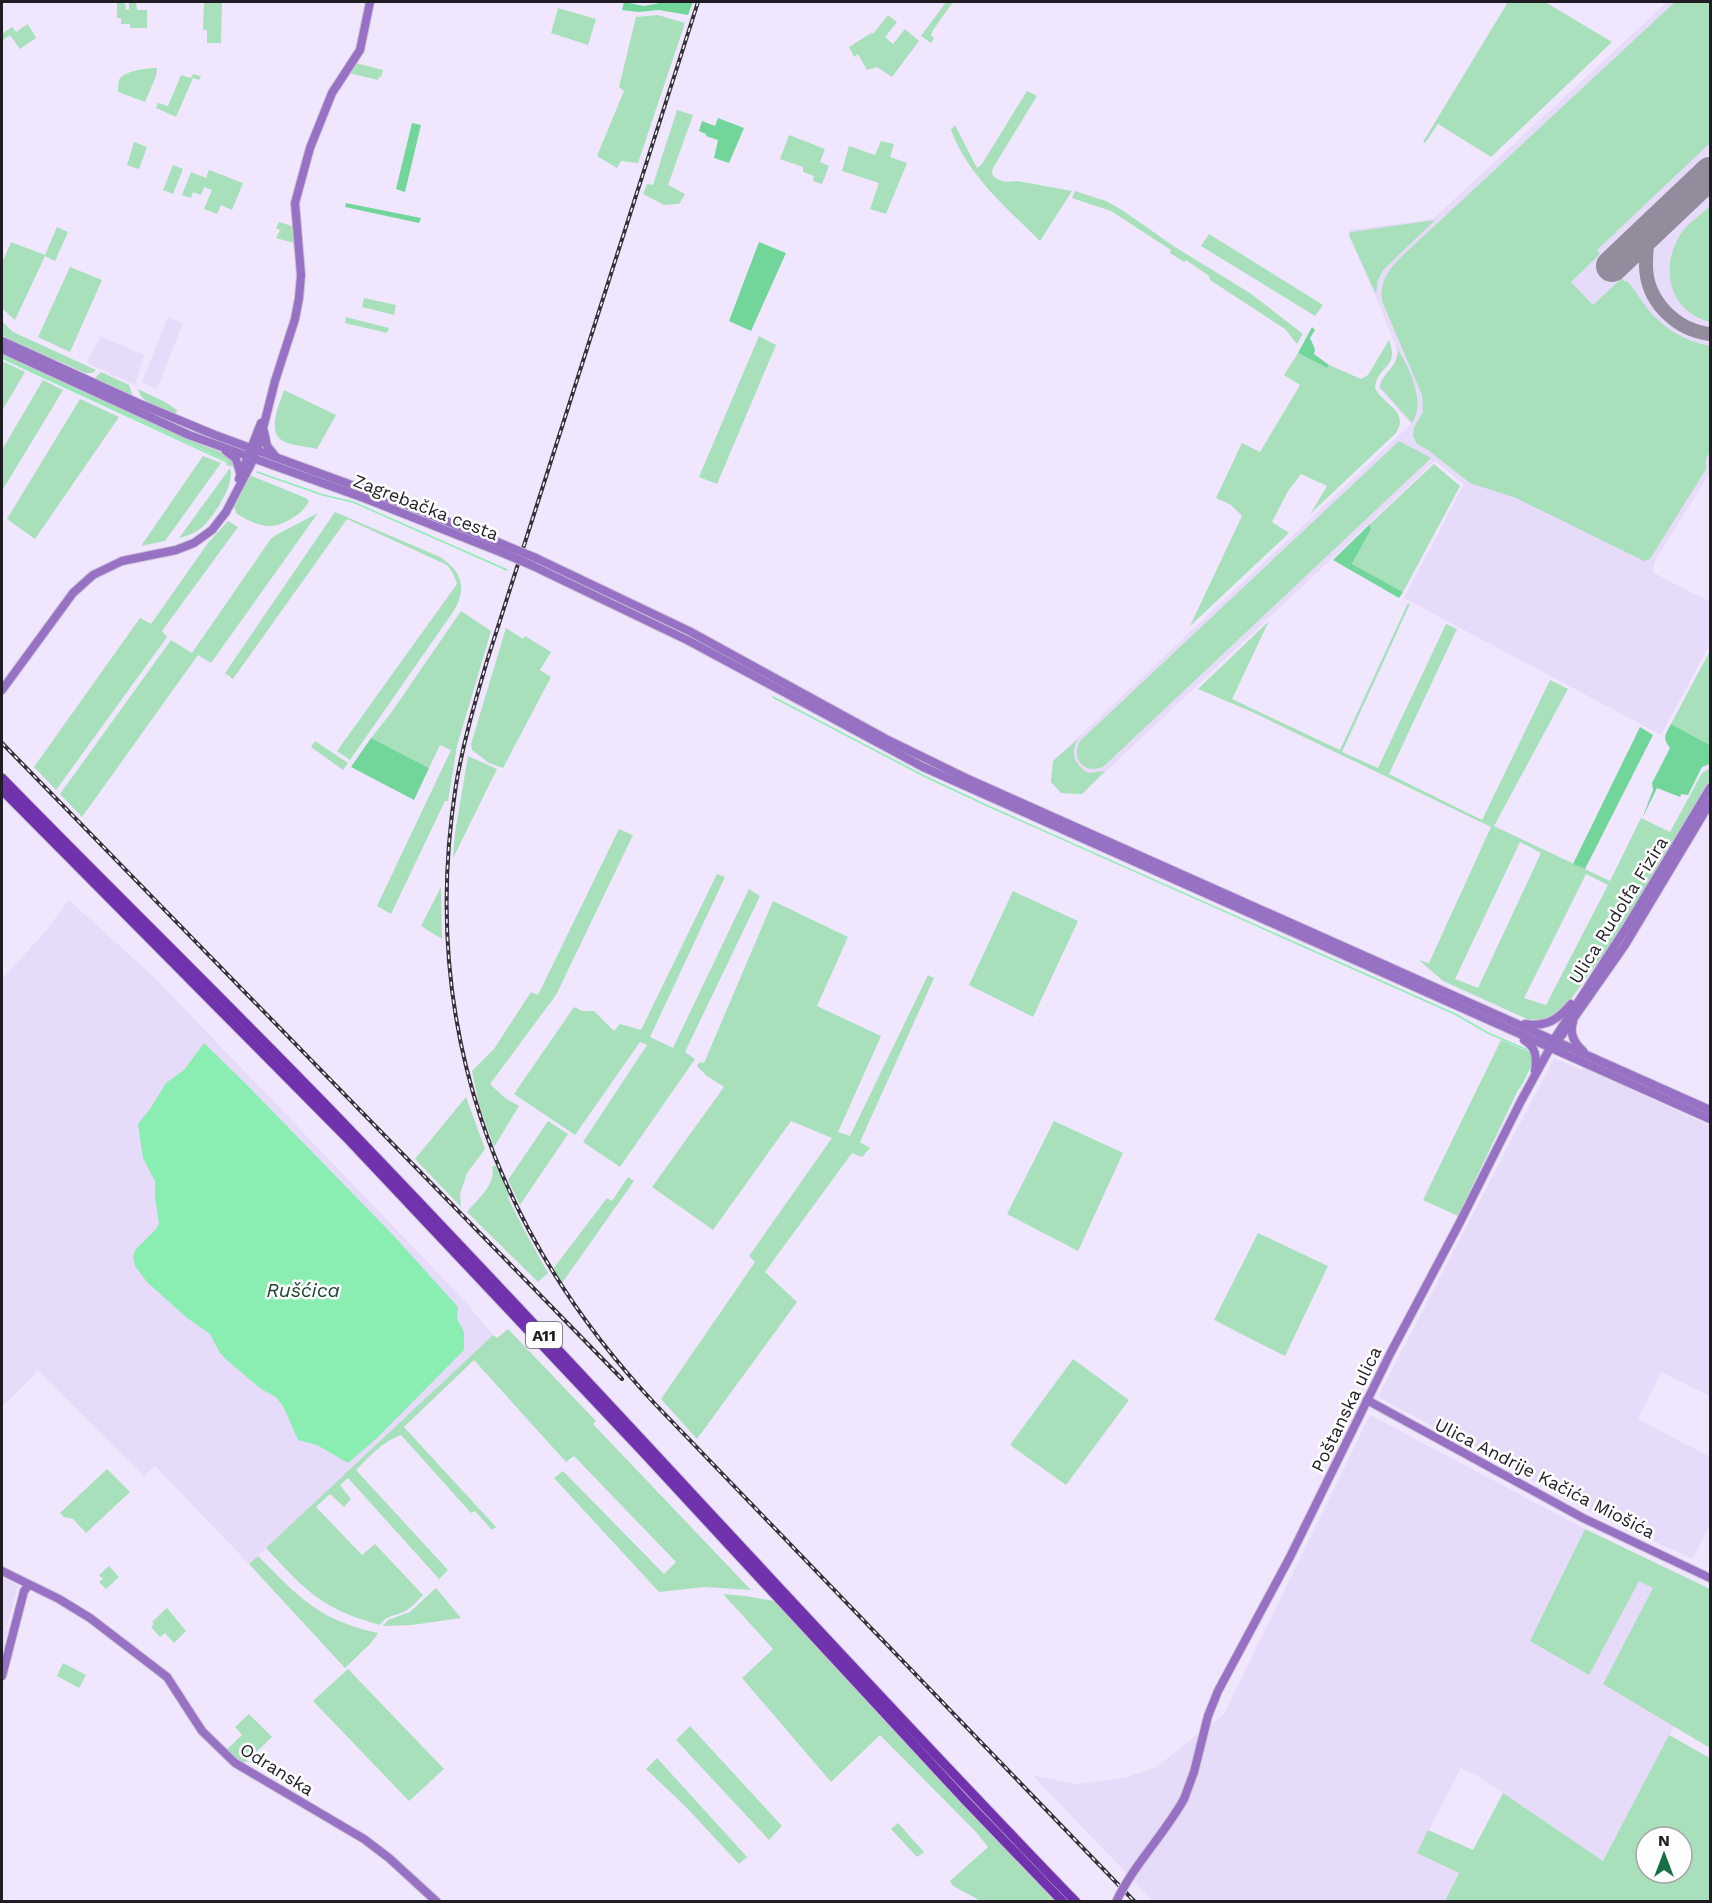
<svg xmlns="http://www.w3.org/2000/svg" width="1712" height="1903" viewBox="0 0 1712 1903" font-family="'Work Sans',sans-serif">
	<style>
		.built { fill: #e6dbf8 }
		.green { fill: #a8e0bb; fill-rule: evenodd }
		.forest { fill: #72d59a }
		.water { fill: #8aedb1 }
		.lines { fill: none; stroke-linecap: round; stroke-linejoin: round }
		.stream { stroke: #8aedb1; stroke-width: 1.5 }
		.taxiway { stroke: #928c9c; stroke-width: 14 }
		.runway { stroke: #928c9c; stroke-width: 32 }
		.secondary-casing { stroke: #cac2d7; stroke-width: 10 }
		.highway-casing { stroke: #cac2d7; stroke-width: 11 }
		.secondary { stroke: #9671c4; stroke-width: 8 }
		.highway { stroke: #7132ad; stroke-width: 9 }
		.rail-casing { stroke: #35323b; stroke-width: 4 }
		.rail { stroke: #fff; stroke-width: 1.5; stroke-dasharray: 4.5; stroke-linecap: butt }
		.secondary-bridge-casing { stroke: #cac2d7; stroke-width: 10; stroke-linecap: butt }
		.secondary-bridge { stroke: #9671c4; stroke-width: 8 }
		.labels { text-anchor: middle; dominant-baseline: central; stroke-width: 5; stroke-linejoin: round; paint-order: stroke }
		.shield { fill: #fff; stroke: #626066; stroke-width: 1.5 }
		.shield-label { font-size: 16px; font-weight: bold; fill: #1f1c24 }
		.street-label { font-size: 18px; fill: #1f1c24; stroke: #fff }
		.water-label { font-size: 20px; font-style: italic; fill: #1e472f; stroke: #fff }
	</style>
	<rect width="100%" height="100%" fill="#f0e7fe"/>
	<!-- built -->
	<g class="built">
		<polygon points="1667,2 1710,2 1710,472 1656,559 1652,572 1710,602 1710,644 1661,735 1404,598 1464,484 1435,461 1082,794 1061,793 1051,782 1053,761 1411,424 1379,388 1380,380 1395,364 1397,350 1381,309 1348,234 1350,230 1433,219"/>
		<polygon points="168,317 183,323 157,389 142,382"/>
		<polygon points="100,336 144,355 135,385 87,363"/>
		<polygon points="69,900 155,978 463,1299 493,1335 249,1564 155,1466 144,1476 38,1371 2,1407 2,979 45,932"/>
		<polygon points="1554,1058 1581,1070 1584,1068 1710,1126 1710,1396 1661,1372 1638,1419 1710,1457 1710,1525 1693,1559 1593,1513 1380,1398 1379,1395"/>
		<polygon points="1370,1415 1585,1529 1531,1641 1589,1675 1639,1580 1654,1588 1603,1683 1674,1726 1603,1861 1472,1772 1470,1773 1461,1768 1417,1853 1459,1873 1445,1901 1153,1901 1034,1777 1036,1776 1076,1784 1124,1778 1155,1768 1224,1714"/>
		<polygon points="2,1577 18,1586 6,1629 8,1630 2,1655"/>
	</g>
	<!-- green -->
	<g class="green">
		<polygon points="117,2 125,2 126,10 129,9 129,2 136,2 137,10 147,10 147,28 130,28 130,24 121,24 121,18 117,18"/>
		<polygon points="204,2 222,2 221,43 207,43 207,30 203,30"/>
		<polygon points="946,2 953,2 933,30 931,35 934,38 931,43 921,36"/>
		<polygon points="1508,2 1545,2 1612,42 1491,157 1438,124 1425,143 1423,142"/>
		<path d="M1675,2h35v141l-113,107 3,4 -29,28 22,23 29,-27 3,4 2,-1c8,9 13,18 20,27 16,21 38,33 63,38v105l-4,8v10l-56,90 -6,2 -128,-63 -46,-15 -42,-33 -11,-6 -4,-8 1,-9 9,-15 -1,-17 -40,-94c-2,-19 5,-29 18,-43z"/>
		<polygon points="558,8 596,19 588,45 551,33"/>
		<polygon points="658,15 685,23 638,163 621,161 617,168 597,156 624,91 619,87 636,17"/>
		<polygon points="888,15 897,22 885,37 893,44 905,29 919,41 892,77 877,67 867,70 858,54 854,57 849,47 871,33 873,34"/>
		<polygon points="28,24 36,38 20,49 10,35 2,41 2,34 12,27 16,32"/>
		<polygon points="356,63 383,70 381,77 379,77 378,80 349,73"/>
		<path d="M157,68l-1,8 -11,26 -27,-10c0,-5 0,-12 3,-15 8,-7 27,-9 36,-9z"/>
		<polygon points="193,74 201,76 199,80 193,78 176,117 156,108 158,103 168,106 181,75 191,78"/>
		<path d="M1027,91l10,5 -44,72 -1,6 5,5 8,3 12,-1 55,10 -32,50c-34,-34 -71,-64 -89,-111l4,-5 22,43 5,-4z"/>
		<polygon points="677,110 693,115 668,185 685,194 679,204 664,205 643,194 647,184 653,185"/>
		<polygon points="789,135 825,149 820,162 829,166 822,184 813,181 814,176 803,172 803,167 780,159"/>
		<polygon points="881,141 894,144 890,157 907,163 886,214 870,209 879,183 842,171 849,146 875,155"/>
		<polygon points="134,142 147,147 139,169 127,165"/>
		<polygon points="173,165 183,169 173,194 163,190"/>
		<polygon points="209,170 243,183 232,210 221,205 217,214 204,209 212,190 204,187 201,195 193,192 191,198 182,195 191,172 206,178"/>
		<polygon points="1075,191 1106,201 1122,210 1175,247 1250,293 1303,334 1297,344 1285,329 1210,280 1209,276 1186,260 1184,262 1170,253 1171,250 1111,211 1072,198"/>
		<path d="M1710,206v116c-40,-11 -51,-52 -30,-87 7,-11 21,-20 30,-29z"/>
		<polygon points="1435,220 1383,270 1378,280 1376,294 1349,235 1351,232"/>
		<polygon points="279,222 292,226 294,243 276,238 280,230 276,228"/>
		<polygon points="57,227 68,232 55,261 45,256 15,320 2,308 2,263 11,242 45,255"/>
		<polygon points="1209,234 1323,305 1315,316 1201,246"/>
		<polygon points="70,267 102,280 70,352 38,337"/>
		<polygon points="364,298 396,305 394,315 362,307"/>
		<polygon points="346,317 389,328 387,333 345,323"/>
		<polygon points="2,321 13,332 96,370 92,373 85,373 59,361 43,357 2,335"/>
		<polygon points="759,336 776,345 717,484 699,477"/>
		<path d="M1389,340c11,29 -12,25 -14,48 8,17 35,23 21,45l-85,80 16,-27 -26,-12 -13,17 -16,31 17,11 -99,93 52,-110 -11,-11 -15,-7 26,-55 18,9 40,-67 -16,-10 14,-22 29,15 2,-3 32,14 7,-4z"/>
		<path d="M1398,350c12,19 28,53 14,73l-32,-36c3,-15 18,-20 18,-37z"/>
		<polygon points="2,352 199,444 228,455 235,462 234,467 226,465 228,461 2,358"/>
		<polygon points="2,361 25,372 2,411"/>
		<polygon points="101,372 129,385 133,397 94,379"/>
		<polygon points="43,380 63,390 2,491 2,450"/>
		<path d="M138,389l29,14 10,7 -1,4c-13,-5 -35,-10 -38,-25z"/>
		<path d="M284,390l52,25 -19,34c-10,-3 -25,-3 -34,-8 -17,-9 -3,-38 1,-51z"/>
		<polygon points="80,399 119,417 35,539 7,519"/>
		<path d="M1398,442h3l30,16 -327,308c-19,10 -35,-8 -23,-26z"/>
		<polygon points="203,456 221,463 165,541 141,546"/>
		<polygon points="1434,464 1460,486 1403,592 1352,564 1371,529 1370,524"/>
		<path d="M230,468c6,15 -17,50 -29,60 -6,5 -14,8 -22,10z"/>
		<path d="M249,475l57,23 3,3c-5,10 -11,14 -20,19 -20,12 -36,4 -53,-7l-2,-8z"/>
		<path d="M335,512l105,45c23,15 27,32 13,55l-103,148 -13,-9 120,-167 -4,-11 -6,-8 -100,-46 -114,160 -8,-6z"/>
		<polygon points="318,513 211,663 198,655 82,817 60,794 171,640 192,653 270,540 276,535"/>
		<polygon points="228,521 238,527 162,631 167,637 56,790 34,767 140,618 151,624 208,543"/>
		<path d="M1408,603l2,1 -68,148 36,16 68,-144 11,5 -68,145 93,46 68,-140 18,9 -74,137 116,55 31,-63 29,14 32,-59 8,-5v14l-84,141 -60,83 -12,11 -14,3 -13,-1 -84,-38 -24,-21 10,3 62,-136 -239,-115 -54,-23 71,-68 -37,78 108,51zM1520,842l21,11 -63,135 -23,-9zM1586,874l22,11 -62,120 -22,-7z"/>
		<polygon points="461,611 491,631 457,746 448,801 445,801 391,914 377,906 451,750 440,745 429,768 371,738 391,713"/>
		<polygon points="506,628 523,639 525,636 551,652 540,670 551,677 503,768 489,763 472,750 471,744"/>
		<polygon points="1710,651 1710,745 1671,724"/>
		<path d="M1078,739c-8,15 -4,25 10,34l17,-2 -23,23 -21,-1 -10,-11 2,-21z"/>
		<polygon points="315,741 348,763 343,770 311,747"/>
		<polygon points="468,756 497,769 453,858 455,833"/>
		<polygon points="619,829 633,835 556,995 490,1084 505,1098 519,1106 494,1147 479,1105 472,1071 494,1049 531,992 538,995"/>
		<polygon points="717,874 725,877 650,1037 673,1048 749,889 760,896 685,1052 695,1059 620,1167 583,1142 647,1045 640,1042 575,1135 514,1094 574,1007 582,1011 594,1011 614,1031 620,1024 641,1030"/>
		<polygon points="441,887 442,939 421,926"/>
		<polygon points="1013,891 1078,921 1033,1017 969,985"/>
		<polygon points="773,901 848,937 817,1006 881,1036 838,1132 850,1136 928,975 934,978 860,1142 870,1148 862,1157 852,1153 765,1272 797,1302 697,1439 661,1399 755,1262 749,1256 832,1138 791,1121 713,1230 652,1187 724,1087 707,1076 697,1066 700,1062 704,1063"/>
		<polygon points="1501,1040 1528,1052 1530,1058 1529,1067 1458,1216 1423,1200"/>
		<polygon points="466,1097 485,1149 467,1173 460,1194 461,1207 415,1159"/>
		<polygon points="548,1121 568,1134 520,1205 508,1180"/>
		<polygon points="1054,1121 1123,1153 1078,1251 1007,1214"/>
		<path d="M496,1165l13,30 -1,3 15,30 25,45 -10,9 -71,-70c10,-12 30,-29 25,-45z"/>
		<polygon points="628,1177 634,1181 562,1283 553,1269 607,1198 612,1201"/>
		<polygon points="1258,1233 1328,1266 1285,1356 1214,1320"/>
		<path d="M508,1329l88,92 -3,3 158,166 -46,-3 -46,5 -105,-114 9,-7 101,103 12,-12 -102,-106 -8,6 -92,-102 -70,67 92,100 -4,3 -17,-19 -4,2 -70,-78c-18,6 -32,22 -45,35l92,100 -9,9 -91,-101 -8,7 11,14 -7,8 -14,-13 -14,13 46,48 13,-11 48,51c-5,5 -10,11 -16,15 -9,6 -20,4 -27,15 -58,-16 -74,-34 -114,-77l227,-213 4,3z"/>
		<polygon points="1073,1359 1129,1400 1066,1485 1010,1445"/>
		<polygon points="107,1469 130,1492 86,1533 73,1519 64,1517 60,1513"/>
		<polygon points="1585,1529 1710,1589 1710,1748 1603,1684 1653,1588 1639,1581 1589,1675 1530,1641"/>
		<path d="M258,1556c41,41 60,64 120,77l-7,10 -26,25 -96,-104z"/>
		<polygon points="109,1566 119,1577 106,1589 99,1582 103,1579 99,1575"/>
		<polygon points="436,1588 461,1618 412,1625 383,1626 388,1620 410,1612"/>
		<polygon points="723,1594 745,1596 774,1601 1055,1901 981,1901 953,1886 950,1881 988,1847 977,1833 880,1735 831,1782 742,1678 773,1649"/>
		<polygon points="167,1608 186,1631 174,1643 165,1633 160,1637 151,1627 154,1624 152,1622"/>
		<polygon points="63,1663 86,1675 79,1688 57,1676"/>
		<polygon points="348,1669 444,1769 409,1801 313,1701"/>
		<polygon points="249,1714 272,1737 246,1762 240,1763 225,1751 242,1735 235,1727"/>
		<polygon points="690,1726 782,1826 769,1840 676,1740"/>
		<path d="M1669,1735l41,23v143h-265l14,-28 -42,-20 11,-23 45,20 30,-57 100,68zM1646,1837h36v36h-36z"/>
		<polygon points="657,1758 747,1857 739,1864 685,1806 646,1769"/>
		<polygon points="898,1823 924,1852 917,1857 891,1829"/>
	</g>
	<!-- forest -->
	<g class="forest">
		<polygon points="624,2 644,6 665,2 693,2 688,15 659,10 638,12 622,10"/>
		<polygon points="718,118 744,128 729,163 714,158 718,140 706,136 706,134 699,131 702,121 715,126"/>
		<polygon points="412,123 421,125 405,192 396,189"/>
		<polygon points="346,203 421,218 419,223 345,207"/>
		<polygon points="759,242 786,253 751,331 729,321"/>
		<polygon points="1312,327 1315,330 1310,338 1315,349 1314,354 1329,365 1327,368 1298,353"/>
		<polygon points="1370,524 1371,529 1352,564 1403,592 1399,598 1333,560"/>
		<path d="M1671,724l39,21v19l-8,3 -14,28 -7,-1 -1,3 -23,-9 -15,31 11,-29 -1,-7 18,-35c-8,-10 -5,-13 1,-24z"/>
		<polygon points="1640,727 1653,735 1585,869 1573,864"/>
		<polygon points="371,738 429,768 414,800 351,767"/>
	</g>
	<!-- water -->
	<polygon class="water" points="204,1043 248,1086 393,1235 458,1307 457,1319 464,1332 464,1350 378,1437 348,1463 317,1445 298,1440 284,1408 276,1397 261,1389 229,1362 220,1353 210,1334 186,1317 147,1282 135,1266 133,1257 135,1250 156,1229 159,1224 155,1197 155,1181 143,1158 138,1124 150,1109 166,1083 184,1070"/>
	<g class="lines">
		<!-- stream -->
		<g class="stream">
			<polyline points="2,358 227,462"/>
			<polyline points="257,472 323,495 353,502 507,570"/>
			<path d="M773,697l153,80 62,29 467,208 33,19 37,16c13,11 0,27 -6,39"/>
		</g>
		<!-- taxiway -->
		<path class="taxiway" d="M1648,232c-1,11 -2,22 -2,33 0,36 30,65 64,69"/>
		<!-- runway -->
		<polyline class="runway" points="1612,266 1710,173"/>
		<defs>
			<g id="secondary">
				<polyline points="2,341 138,403 215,435 409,506 507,546"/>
				<polyline points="2,349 189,435 364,498 503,553"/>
				<polyline points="264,431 267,446 276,457"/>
				<polyline points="226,451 236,459 240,473"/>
				<polyline points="239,479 261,423"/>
				<polyline points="536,558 689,631 886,739 968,779 1710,1110"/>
				<polyline points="533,566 689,641 923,767 1710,1119"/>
				<polyline points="2,690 73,593 93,575 122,561 176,550 194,543 212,530 226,512 250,466 259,444 275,381 295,319 299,298 301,275 295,203 310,148 332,93 360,50 370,2"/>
				<path d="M1573,1022c-4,12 1,21 10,29"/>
				<path d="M1525,1024c21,3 33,-4 46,-20"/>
				<path d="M1524,1040c12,7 13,17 11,31"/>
				<polyline points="1551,1044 1626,928 1710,788"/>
				<polyline points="1367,1400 1583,1518 1710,1578"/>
				<polyline points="2,1571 59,1599 90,1618 167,1677 202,1731 235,1763 364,1839 389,1858 437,1902"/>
				<polyline points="2,1676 24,1591 29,1585"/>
				<polyline points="1184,1799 1194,1772 1208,1716 1218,1691 1290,1557 1390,1354 1459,1224 1521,1101 1550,1048 1562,1035 1625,945 1710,803"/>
			</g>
			<g id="highway">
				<path d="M2,778c116,119 236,235 351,355 244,253 478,516 723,769"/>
				<polyline points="2,790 346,1137 642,1451 964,1799 1063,1902"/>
			</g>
		</defs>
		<!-- secondary casing -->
		<use href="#secondary" class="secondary-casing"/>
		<!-- highway casing -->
		<use href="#highway" class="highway-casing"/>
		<!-- secondary -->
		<use href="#secondary" class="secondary"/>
		<!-- highway -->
		<use href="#highway" class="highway"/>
		<defs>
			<g id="rail">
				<path d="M698,2l-211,659c-12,41 -24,82 -31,124 -37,236 37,446 199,619l480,498"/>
				<polyline points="2,743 622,1379"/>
			</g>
		</defs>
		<!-- rail casing -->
		<use href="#rail" class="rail-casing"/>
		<!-- rail -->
		<use href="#rail" class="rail"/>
		<defs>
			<g id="secondary-bridge">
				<polyline points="507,546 536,558"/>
				<polyline points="503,553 533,566"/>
				<path d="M1116,1902c18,-38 48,-67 68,-103"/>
			</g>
		</defs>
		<!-- secondary-bridge casing -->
		<use href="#secondary-bridge" class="secondary-bridge-casing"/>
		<!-- secondary-bridge -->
		<use href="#secondary-bridge" class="secondary-bridge"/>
	</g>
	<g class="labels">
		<!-- shield labels -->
		<rect class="shield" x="526" y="1322" width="36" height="26" rx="4.5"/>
		<g class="shield-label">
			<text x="544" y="1335">A11</text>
		</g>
		<!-- street labels -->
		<g class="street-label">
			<text transform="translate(426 507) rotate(21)">Zagrebačka cesta</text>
			<text transform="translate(1618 910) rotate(-58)">Ulica Rudolfa Fizira</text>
			<text transform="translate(1346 1409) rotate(-64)">Poštanska ulica</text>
			<text transform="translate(1545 1478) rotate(27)">Ulica Andrije Kačića Miošića</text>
			<text transform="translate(277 1769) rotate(32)">Odranska</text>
		</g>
		<!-- water labels -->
		<g class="water-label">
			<text x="303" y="1290">Rušćica</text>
		</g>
	</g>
	<!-- border -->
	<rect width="1712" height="1903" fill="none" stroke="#1f1c24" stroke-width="6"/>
	<!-- north arrow -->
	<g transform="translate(1664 1855)"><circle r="28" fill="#ffffff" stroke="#a5a4a7" stroke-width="1.5"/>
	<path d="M0-4.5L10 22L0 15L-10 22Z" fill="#177043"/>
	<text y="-9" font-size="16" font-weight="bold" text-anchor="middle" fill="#1f1c24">N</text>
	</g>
</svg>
